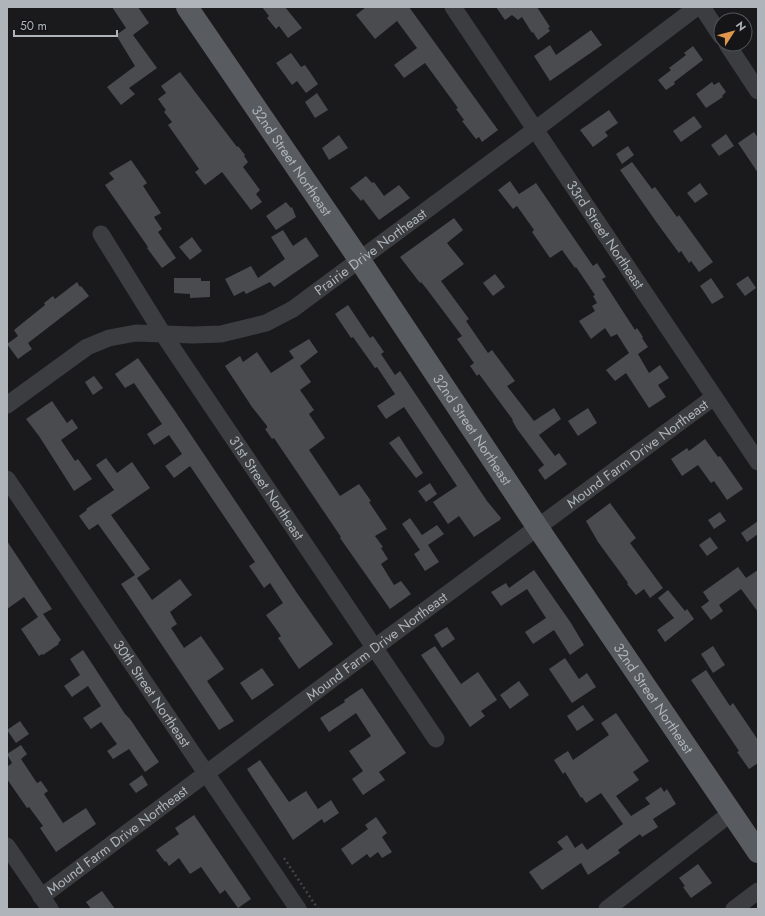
<svg xmlns="http://www.w3.org/2000/svg" width="765" height="916" viewBox="0 0 765 916" font-family="Jost,sans-serif">
	<style>
		.building { fill: #494b4e }
		.lines { fill: none; stroke-linecap: round; stroke-linejoin: round }
		.path { stroke: #424448; stroke-width: 2.5; stroke-dasharray: 2 3; stroke-linecap: butt }
		.minor { stroke: #3b3d41; stroke-width: 17 }
		.major { stroke: #585b5f; stroke-width: 22 }
		.labels { text-anchor: middle; dominant-baseline: central; stroke-width: 4; stroke-linejoin: round; paint-order: stroke }
		.street-label { font-size: 14px; fill: #aeb4ba; stroke: #151517 }
	</style>
	<rect width="100%" height="100%" fill="#1a1a1c"/>
	<!-- building -->
	<g class="building">
		<polygon points="112,7 138,7 149,23 133,35 157,68 129,88 135,94 121,105 107,87 135,66 116,35 126,28"/>
		<polygon points="262,7 285,7 302,28 288,38 279,26 276,29 267,18 269,16"/>
		<polygon points="366,7 409,7 498,130 482,142 479,137 476,139 462,121 464,120 456,109 458,108 425,63 404,78 394,65 417,48 397,21 375,39 356,15"/>
		<polygon points="496,7 537,7 550,27 548,28 550,31 538,40 533,32 532,33 522,17 518,20 512,15 505,20"/>
		<polygon points="591,30 602,45 550,81 534,56 550,45 556,55"/>
		<polygon points="693,46 703,60 674,82 675,84 666,90 658,80 671,70 669,68 686,55 684,53"/>
		<polygon points="291,53 301,67 305,65 318,84 306,93 297,81 292,85 276,63"/>
		<polygon points="180,72 237,147 238,146 245,155 244,156 248,162 243,167 260,190 256,194 262,202 251,210 222,172 205,185 195,172 199,169 168,125 172,122 164,112 166,110 158,99 166,93 161,86"/>
		<polygon points="712,82 714,85 719,82 726,92 722,96 723,97 706,108 696,94"/>
		<polygon points="317,93 328,110 315,118 305,102"/>
		<polygon points="609,110 618,123 605,132 608,136 593,147 580,130"/>
		<polygon points="694,116 702,127 681,142 673,131"/>
		<polygon points="754,132 758,138 758,173 738,143"/>
		<polygon points="726,134 734,146 719,156 711,145"/>
		<polygon points="339,135 348,148 329,160 322,148"/>
		<polygon points="628,146 634,155 622,164 616,154"/>
		<polygon points="131,160 147,183 143,186 161,213 154,217 162,229 158,232 176,258 162,268 147,248 148,247 105,185 114,179 109,173"/>
		<polygon points="632,162 652,189 655,187 677,217 679,215 713,262 699,272 691,261 689,263 681,251 679,253 657,223 620,170"/>
		<polygon points="366,176 372,183 374,182 384,196 399,185 410,198 379,220 363,199 361,201 350,188"/>
		<polygon points="510,181 519,194 536,183 593,266 597,263 606,277 602,279 635,330 637,328 643,337 642,338 648,347 638,354 649,373 660,365 669,378 658,385 666,397 649,408 626,373 615,381 606,370 629,353 617,334 611,337 605,328 591,339 579,321 595,311 592,306 597,303 593,296 595,295 576,267 575,268 562,250 550,258 532,232 534,230 517,206 513,209 498,190"/>
		<polygon points="700,183 708,194 695,203 687,193"/>
		<polygon points="286,202 291,208 292,207 296,217 276,230 266,216"/>
		<polygon points="454,218 463,230 447,243 464,264 441,281 469,319 466,321 488,353 492,350 515,381 507,386 534,421 554,408 561,419 539,435 555,456 559,453 567,464 545,480 538,470 544,465 517,429 512,420 513,420 479,374 477,376 470,366 474,363 457,339 462,336 426,288 421,282 420,283 400,257"/>
		<polygon points="283,230 293,246 306,237 319,256 274,287 270,282 246,294 244,291 234,296 225,279 251,266 258,278 285,259 271,237"/>
		<polygon points="192,237 202,251 190,260 179,247"/>
		<polygon points="495,274 505,287 493,296 483,283"/>
		<polygon points="748,276 756,288 745,296 736,284"/>
		<polygon points="174,278 201,278 201,281 210,281 210,297 190,298 190,294 174,293"/>
		<polygon points="711,278 724,297 712,304 700,286"/>
		<polygon points="77,282 80,287 81,286 89,296 28,343 32,349 18,359 7,344 18,336 14,330 45,305 44,303 53,296 55,299"/>
		<polygon points="348,305 370,338 373,336 384,352 381,354 395,375 400,371 487,501 501,518 500,520 474,537 459,516 448,524 433,502 457,486 404,407 386,419 377,406 395,394 377,367 375,368 353,337 351,338 335,314"/>
		<polygon points="309,339 318,352 300,366 311,382 300,390 314,410 309,414 325,438 309,450 340,496 359,484 371,501 369,502 387,529 375,536 383,547 381,548 388,559 381,564 394,585 401,581 411,594 390,609 340,538 341,537 274,438 272,439 265,429 267,428 267,426 252,407 225,366 240,356 243,362 257,352 271,373 294,358 296,361 289,351"/>
		<polygon points="138,358 175,411 297,593 333,644 299,669 278,638 281,636 266,615 283,603 270,583 264,588 249,566 255,562 190,466 174,478 165,466 182,454 169,435 154,445 147,434 162,424 134,383 125,388 115,374"/>
		<polygon points="94,376 103,388 93,395 85,382"/>
		<polygon points="52,401 67,423 72,419 78,428 61,440 75,461 78,459 92,479 74,491 39,436 26,419"/>
		<polygon points="588,408 597,423 578,436 568,421"/>
		<polygon points="399,436 423,473 416,478 389,443"/>
		<polygon points="705,439 718,457 720,456 743,489 727,500 714,481 711,483 698,465 682,476 671,459 687,448 689,451"/>
		<polygon points="106,458 117,473 132,462 150,488 111,515 150,569 137,578 152,600 180,579 192,595 170,612 177,624 171,628 184,648 201,636 224,669 207,681 234,721 219,730 121,584 135,575 98,524 89,530 79,516 87,510 86,509 114,490 96,465"/>
		<polygon points="430,483 437,494 426,502 418,491"/>
		<polygon points="610,503 636,538 630,543 663,588 650,598 644,589 636,595 627,584 628,583 598,542 586,521"/>
		<polygon points="720,512 726,521 714,529 708,520"/>
		<polygon points="410,518 422,535 437,525 444,534 428,545 439,562 425,571 414,554 420,550 402,524"/>
		<polygon points="758,521 758,534 747,542 741,533"/>
		<polygon points="710,537 718,548 707,556 699,545"/>
		<polygon points="7,541 52,609 43,614 61,640 58,643 59,644 43,655 42,654 39,656 21,629 38,617 24,597 7,609"/>
		<polygon points="738,567 746,578 758,570 758,612 741,589 719,605 723,611 711,620 701,607 709,601 703,592"/>
		<polygon points="534,570 571,623 584,645 570,655 554,630 533,644 525,632 546,618 527,589 501,606 491,592 506,583 509,588"/>
		<polygon points="668,590 685,611 687,609 694,619 665,642 657,630 674,618 658,598"/>
		<polygon points="447,627 455,639 442,648 434,635"/>
		<polygon points="435,646 461,684 478,672 497,700 481,711 485,716 470,727 421,655"/>
		<polygon points="713,646 725,665 713,673 701,654"/>
		<polygon points="83,650 125,714 130,719 159,762 145,772 129,749 113,759 107,751 117,744 101,722 91,729 83,718 101,706 88,686 72,697 64,686 80,675 70,659"/>
		<polygon points="565,658 579,679 587,673 596,687 572,703 549,669"/>
		<polygon points="262,668 274,685 252,700 240,683"/>
		<polygon points="706,670 730,706 733,703 758,740 758,763 749,769 737,752 739,751 691,680"/>
		<polygon points="519,681 529,695 510,709 500,695"/>
		<polygon points="362,688 406,753 379,772 385,780 363,795 352,779 363,771 349,751 371,736 356,713 329,732 320,718 345,702 344,700"/>
		<polygon points="583,705 594,720 577,731 567,716"/>
		<polygon points="616,713 649,761 633,772 639,780 616,796 631,816 650,804 645,798 661,787 664,792 667,789 676,804 653,819 658,827 642,837 640,834 618,850 620,853 588,875 581,863 542,890 529,872 563,849 557,842 567,835 575,848 582,843 587,850 623,824 601,793 586,803 582,797 581,798 565,772 563,774 554,760 568,751 573,760 609,735 601,723"/>
		<polygon points="20,721 29,734 16,743 7,730"/>
		<polygon points="21,745 27,754 21,759 37,783 41,781 48,791 44,794 63,823 86,808 96,824 56,852 40,828 43,826 29,807 27,808 7,779 7,767 12,763 7,754"/>
		<polygon points="260,760 289,802 306,791 318,809 331,800 339,813 324,823 322,819 293,840 247,769"/>
		<polygon points="142,775 148,785 136,793 129,784"/>
		<polygon points="194,815 251,899 238,908 225,890 220,894 201,867 190,874 179,858 169,866 166,861 165,862 156,850 179,834 175,828"/>
		<polygon points="376,817 387,833 382,837 392,852 382,858 378,852 370,858 367,854 352,865 341,849 368,829 365,825"/>
		<polygon points="698,864 712,883 691,898 683,887 685,886 679,878"/>
		<polygon points="102,891 115,909 91,909 86,902"/>
	</g>
	<g class="lines">
		<!-- path -->
		<polyline class="path" points="284,858 318,909"/>
		<!-- minor -->
		<g class="minor">
			<path id="s1" d="M453,7l305,455"/>
			<polyline points="702,7 721,36"/>
			<polyline points="727,44 758,91"/>
			<path id="s2" d="M101,234l62,100 273,405"/>
			<path id="s3" d="M7,405l80,-58 22,-9 27,-5 57,2 28,-1 45,-11 27,-14 243,-180 161,-122"/>
			<path id="s4" d="M7,479l291,430"/>
			<polyline points="7,846 50,909"/>
			<path id="s5" d="M41,897l333,-249 340,-251"/>
			<polyline points="607,909 731,813"/>
			<polyline points="734,909 758,891"/>
		</g>
		<!-- major -->
		<path class="major" id="s6" d="M187,7l172,252 179,269 220,324"/>
	</g>
	<g class="labels">
		<!-- street labels -->
		<g class="street-label">
			<text stroke="none"><textPath href="#s6" startOffset="186">32nd Street Northeast</textPath></text>
			<text stroke="none"><textPath href="#s1" startOffset="274">33rd Street Northeast</textPath></text>
			<text stroke="none"><textPath href="#s3" startOffset="408">Prairie Drive Northeast</textPath></text>
			<text stroke="none"><textPath href="#s6" startOffset="510">32nd Street Northeast</textPath></text>
			<text stroke="none"><textPath href="#s5" startOffset="743">Mound Farm Drive Northeast</textPath></text>
			<text stroke="none"><textPath href="#s2" startOffset="303">31st Street Northeast</textPath></text>
			<text stroke="none"><textPath href="#s5" startOffset="419">Mound Farm Drive Northeast</textPath></text>
			<text stroke="none"><textPath href="#s4" startOffset="259">30th Street Northeast</textPath></text>
			<text stroke="none"><textPath href="#s6" startOffset="834">32nd Street Northeast</textPath></text>
			<text stroke="none"><textPath href="#s5" startOffset="95">Mound Farm Drive Northeast</textPath></text>
		</g>
	</g>
	<!-- border -->
	<rect width="765" height="916" fill="none" stroke="#aeb4ba" stroke-width="16"/>
	<!-- north arrow -->
	<g transform="translate(733 32) rotate(54)"><circle r="19" fill="#151517" stroke="#525558"/>
	<path d="M0-3L7 15L0 10L-7 15Z" fill="#e1964d"/>
	<text y="-6" font-size="11" font-weight="bold" text-anchor="middle" fill="#aeb4ba">N</text>
	</g>
	<!-- scale -->
	<path d="M14 30v6h103v-6" fill="none" stroke="#aeb4ba" stroke-width="2"/>
	<text x="20" y="30" font-size="12" fill="#aeb4ba" stroke="#151517" stroke-width="3" paint-order="stroke">50 m</text>
</svg>
